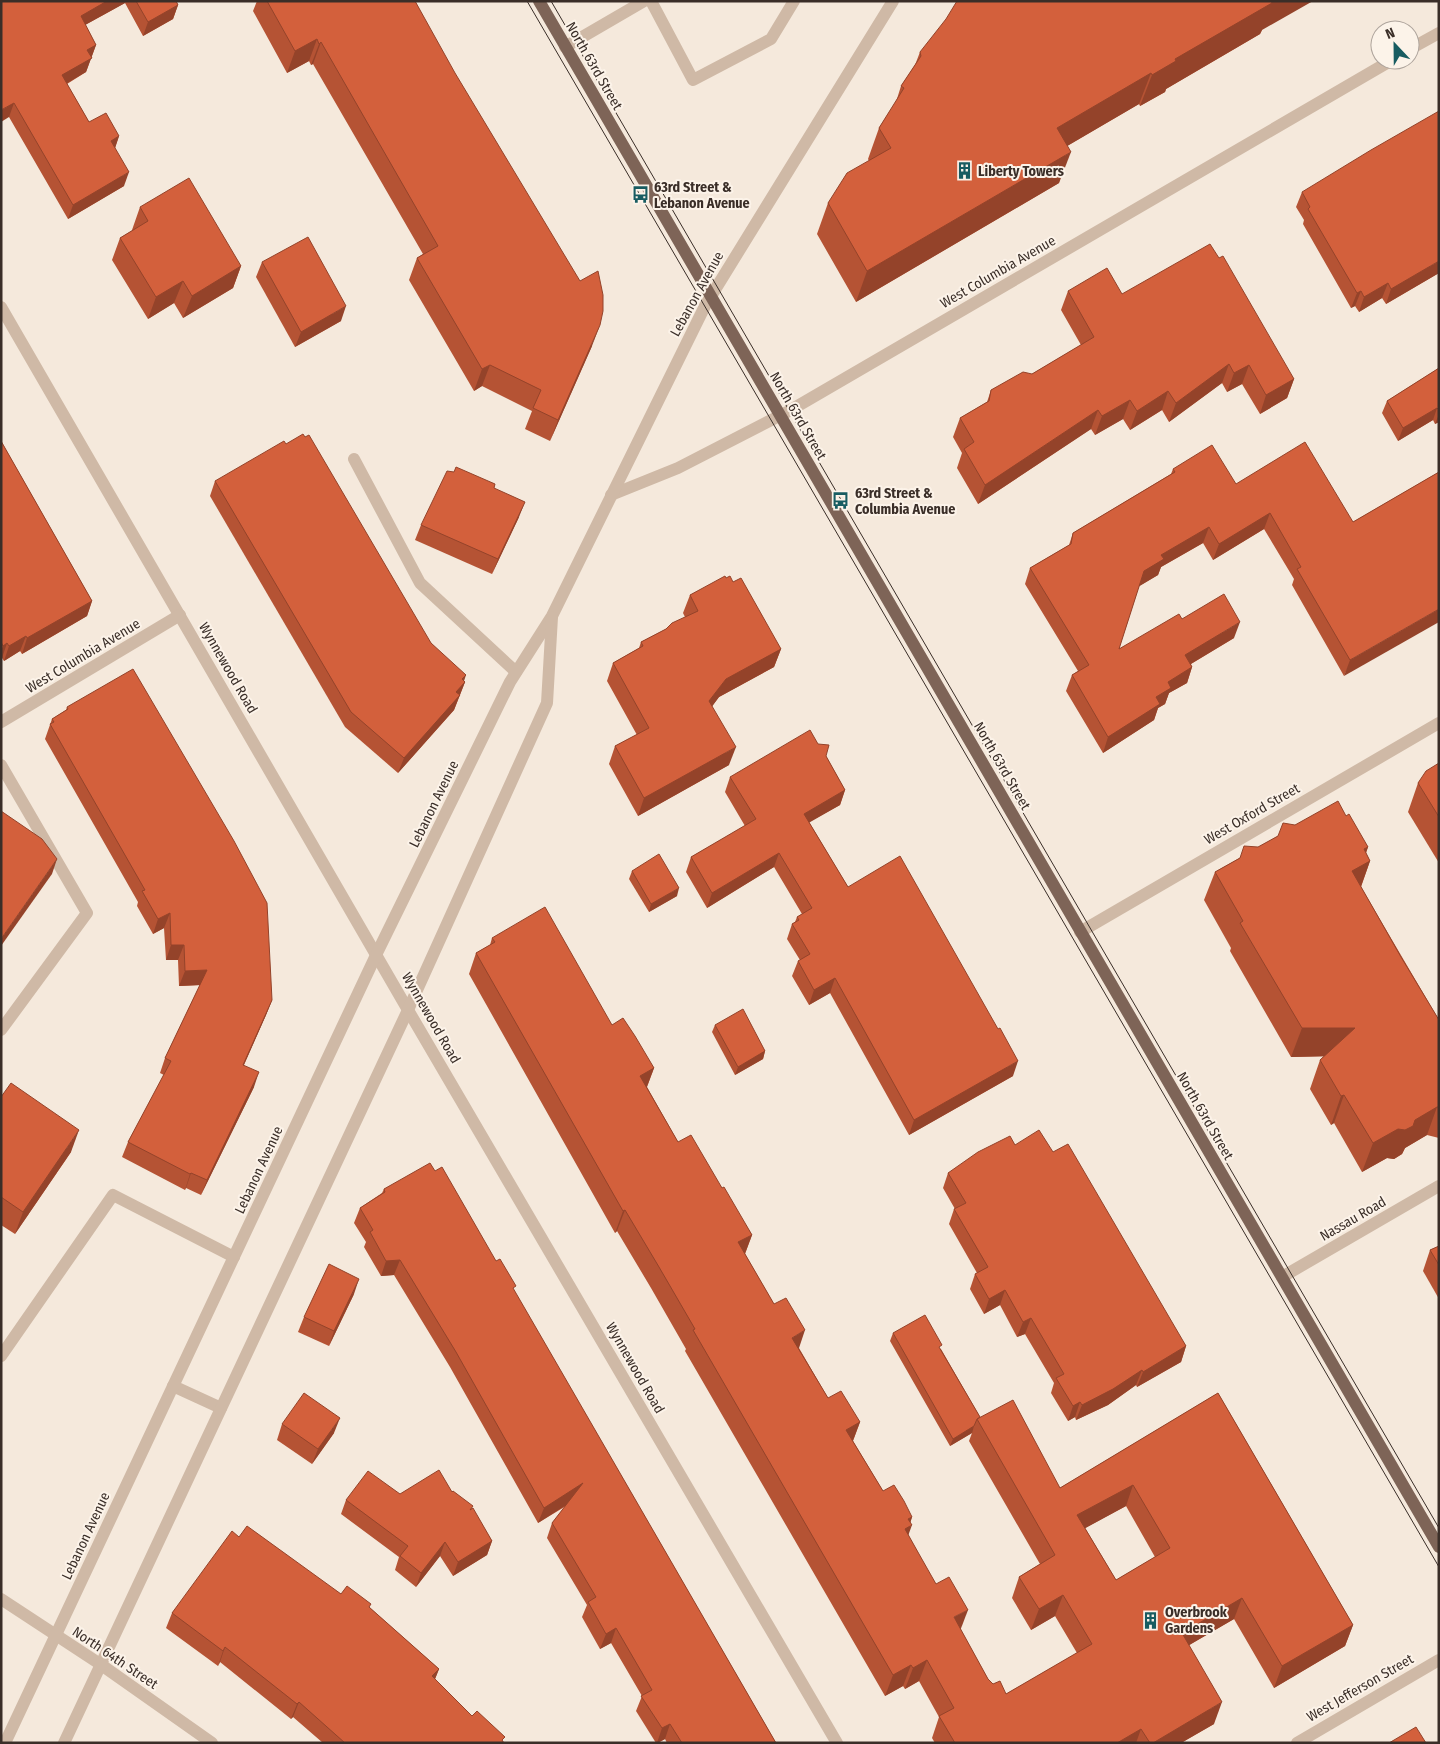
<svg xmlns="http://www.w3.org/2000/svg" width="1440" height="1744" viewBox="0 0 1440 1744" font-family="'Fira Sans Condensed',sans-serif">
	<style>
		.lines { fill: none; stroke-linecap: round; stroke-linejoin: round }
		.lane { stroke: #cfb9a6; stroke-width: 12 }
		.street { stroke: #cfb9a6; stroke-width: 12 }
		.primary { stroke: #7e6457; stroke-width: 12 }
		.tram { stroke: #3a2e28; stroke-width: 1 }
		.wall { fill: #b55334; fill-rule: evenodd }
		.shaded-wall { fill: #94432a }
		.building { fill: #d3603c; stroke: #94432a; fill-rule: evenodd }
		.labels { text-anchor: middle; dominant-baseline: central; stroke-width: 4; stroke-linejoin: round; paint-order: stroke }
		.street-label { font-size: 14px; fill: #3a2e28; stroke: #fcf3e9 }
		.poi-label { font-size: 14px; font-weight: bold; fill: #3a2e28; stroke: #fcf3e9; text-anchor: start }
	</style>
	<rect width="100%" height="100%" fill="#f5e9dc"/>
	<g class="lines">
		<!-- lane -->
		<g class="lane">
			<polyline points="651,1 693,80 771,39 794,1"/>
			<polyline points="565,47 644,1"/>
			<polyline points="354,459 420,583 516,672"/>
			<polyline points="1,765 87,913 1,1030"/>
			<polyline points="1,1356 113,1195 234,1257"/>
		</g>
		<!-- street -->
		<g class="street">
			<polyline points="1410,49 1439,33"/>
			<polyline points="1,307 408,1010 837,1743"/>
			<polyline points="611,495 678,468 789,411 1392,60"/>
			<polyline points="1,722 180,615"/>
			<polyline points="1080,932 1439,723"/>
			<polyline points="1282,1277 1439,1186"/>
			<polyline points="173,1386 221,1408"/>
			<polyline points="1,1599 100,1664 212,1743"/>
			<polyline points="5,1743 377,953 510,682 552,616 705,306 893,1"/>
			<polyline points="64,1743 408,1010 547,703 552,617"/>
			<polyline points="1297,1743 1439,1660"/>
		</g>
		<!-- primary -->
		<polyline class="primary" points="539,1 1439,1547"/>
		<!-- tram -->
		<g class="tram">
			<polyline points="527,1 1439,1567"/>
			<polyline points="551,1 1439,1528"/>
		</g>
	</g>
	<!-- wall -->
	<g class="wall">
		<polygon points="1,1 176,1 178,5 173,19 143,36 125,3 85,25 96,45 86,72 67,84 89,122 119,136 115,148 124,186 68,219 9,117"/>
		<polygon points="257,1 415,1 592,346 550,441 525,429 532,411 482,386 474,391 409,280 417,258 423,254 313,64 311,65 309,61 287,73 253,11"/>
		<polygon points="1262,30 1260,34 1166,89 1165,92 1140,106 1139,104 1067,146 1059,183 856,302 817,234 828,203 869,161 868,159 879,128 896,102 901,86 915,65 920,52"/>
		<polygon points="1302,192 1439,273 1386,304 1382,298 1359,312 1355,306 1351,308 1303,224 1304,220 1296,207"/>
		<polygon points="140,207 241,266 233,288 183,318 174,303 148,319 112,260 120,238 133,230 132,230"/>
		<polygon points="262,262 341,321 295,347 256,277"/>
		<polygon points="1068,291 1122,294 1294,379 1287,398 1260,414 1242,384 1227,392 1222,383 1169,422 1162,410 1130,430 1123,419 1095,435 1091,429 978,504 957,468 962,453 953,437 960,418 987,402 991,390 1032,374 1081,345 1061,310"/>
		<polygon points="1439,368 1439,422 1435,424 1433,420 1398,441 1382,413 1387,401"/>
		<polygon points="1,441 92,601 87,616 22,654 20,651 4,661 2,658 1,658"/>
		<polygon points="1173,469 1236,484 1353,522 1439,472 1344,676 1292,585 1294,579 1264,529 1213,560 1203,543 1161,567 1158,575 1139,586 1119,649 1182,619 1234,638 1191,664 1192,667 1187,683 1169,693 1165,704 1158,708 1154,720 1103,753 1066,691 1072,675 1078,671 1025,584 1030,568 1069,545 1073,533 1171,474"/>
		<polygon points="215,481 431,643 465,682 454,710 398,773 345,727 210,496"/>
		<polygon points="494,488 519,517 492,574 415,540 421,525"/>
		<polygon points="726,578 733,582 781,649 774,667 719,697 712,706 729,765 638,816 609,764 615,746 637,735 607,681 613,663 639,648 641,642 666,629 685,617 683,613 690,595"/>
		<polygon points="67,707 272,1000 266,1015 244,1065 254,1087 201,1195 186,1188 185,1190 122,1157 128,1142 164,1075 160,1073 165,1058 200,985 179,986 178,960 166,960 164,928 153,934 137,906 138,902 45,739 52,719 66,710"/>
		<polygon points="826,756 845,790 840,805 809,822 848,887 1013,1076 909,1135 830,993 809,1005 792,976 798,961 800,960 787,939 792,924 795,922 797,917 802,914 774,867 707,908 686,872 691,857 745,826 725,792 730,777"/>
		<polygon points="1439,763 1439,863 1408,812 1418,783"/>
		<polygon points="1346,816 1368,847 1366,853 1370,861 1361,887 1439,1020 1439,1138 1427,1135 1405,1148 1402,1154 1394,1159 1387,1158 1362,1172 1334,1123 1331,1125 1310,1089 1320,1060 1324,1056 1291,1057 1230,951 1231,948 1204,900 1215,872 1278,836 1295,825"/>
		<polygon points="632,871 677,896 649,912 629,879"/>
		<path d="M492,938l120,87 42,43 -7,19 31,55 44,46 30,47 -7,19 54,94 29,50 32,24 -7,19 30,50 29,26 -2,6 -2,12 80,144 5,5 13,10 71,-41 -22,-37 -24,14 -19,-32 7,-21 21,-13 -71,-123 3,-8 -22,13 -60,-105 3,-8 48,16 39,68 80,71 158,-95 135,232 -8,21 -71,42 -40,-69 -45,26 25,79 -33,19h-246l-3,-5 7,-21 -20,-36 -14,8 -2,-3 -18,10 -200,-345 1,-2 -35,-61 -34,-57 -2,2 -146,-259 7,-21 14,-8zM1126,1506l29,51 -39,23 -31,-52z"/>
		<polygon points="715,1025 765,1051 763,1059 735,1075 712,1032"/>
		<polygon points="1,1097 71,1152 15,1234 1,1225"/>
		<polygon points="1015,1145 1053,1152 1186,1346 1181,1362 1137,1387 1136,1385 1108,1405 1076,1420 1075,1417 1068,1421 1051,1393 1054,1383 1025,1334 1017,1337 1000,1305 984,1314 970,1289 975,1274 977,1273 949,1224 954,1209 955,1209 943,1188 948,1173"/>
		<polygon points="435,1171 514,1291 776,1743 667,1743 665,1739 658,1743 656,1743 636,1711 642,1696 611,1643 600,1649 582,1617 587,1605 547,1538 552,1523 566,1506 538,1523 450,1367 394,1275 381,1276 364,1247 366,1242 354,1223 360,1208 382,1193 384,1189"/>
		<polygon points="1439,1246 1439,1299 1423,1271 1430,1250"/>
		<polygon points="354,1294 329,1346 298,1332 304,1317"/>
		<polygon points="282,1424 334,1433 312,1464 277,1440"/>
		<polygon points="452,1492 472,1509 492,1541 487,1555 453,1576 440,1556 416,1587 395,1570 399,1557 341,1514 346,1500 400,1494"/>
		<polygon points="239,1537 341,1594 370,1608 439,1669 435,1679 472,1716 504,1743 323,1743 293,1717 291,1719 220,1662 218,1666 166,1628 172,1613"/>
	</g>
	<!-- shaded-wall -->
	<g class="shaded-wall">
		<polygon points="107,1 125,1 125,3 76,30 81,16"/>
		<polygon points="1270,1 1313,1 1262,30 1260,34 1166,89 1165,92 1140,106 1152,75 1175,59"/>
		<polygon points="178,5 173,19 143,36 148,22"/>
		<polygon points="317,39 309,61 287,73 295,51"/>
		<polygon points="321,42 313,64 311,65 319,44"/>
		<polygon points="96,45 86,72 57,89 62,75 87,50"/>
		<polygon points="1151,73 1139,104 1045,159 1057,128"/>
		<polygon points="14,103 9,117 1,122 1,110"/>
		<polygon points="119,136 114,151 111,141"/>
		<polygon points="1071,152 1059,183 856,302 867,271"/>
		<polygon points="129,172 124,186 68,219 73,205"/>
		<polygon points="1439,261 1439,273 1386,304 1391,289"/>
		<polygon points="241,266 233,288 183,318 192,296"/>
		<polygon points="183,281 174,303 148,319 156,297"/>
		<polygon points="1388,283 1382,298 1359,312 1364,297"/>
		<polygon points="1361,291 1355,306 1351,308 1357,293"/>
		<polygon points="346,306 341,321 295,347 301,332"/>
		<polygon points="600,325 592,346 550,441 558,420"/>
		<polygon points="1229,364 1222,383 1169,422 1176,403"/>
		<polygon points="490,365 482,386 474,391 482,369"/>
		<polygon points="1249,365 1242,384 1227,392 1234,373"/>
		<polygon points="1294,379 1287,398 1260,414 1266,395"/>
		<polygon points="1168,391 1162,410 1130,430 1137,411"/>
		<polygon points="1130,400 1123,419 1095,435 1102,416"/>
		<polygon points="1437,408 1433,420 1398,441 1403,428"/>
		<polygon points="1098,410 1091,429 978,504 985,485"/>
		<polygon points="1439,414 1439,422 1435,424"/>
		<polygon points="525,502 519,517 492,574 498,559"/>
		<polygon points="1270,513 1264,529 1213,560 1219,544"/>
		<polygon points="1209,527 1203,543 1161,567 1158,575 1138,587 1144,571 1161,555"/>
		<polygon points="92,601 87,616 22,654 27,638"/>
		<polygon points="1439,609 1439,622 1344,676 1350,660"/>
		<polygon points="1240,622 1234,638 1179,671 1185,655"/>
		<polygon points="26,636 20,651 4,661 9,646"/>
		<polygon points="7,643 2,658 1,658 1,651 3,646"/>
		<polygon points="781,649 774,667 719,697 703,719 709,701 726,679"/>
		<polygon points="1192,667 1187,683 1169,693 1165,704 1158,708 1154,720 1103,753 1108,737 1156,697 1168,682"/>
		<polygon points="466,675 463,684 465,682 454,710 398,773 404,758 456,692 462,679"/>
		<polygon points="736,747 729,765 638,816 644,798"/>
		<polygon points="845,790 840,805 798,829 804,814"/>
		<polygon points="1368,847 1361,866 1370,861 1360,889 1352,871 1364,849"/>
		<polygon points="779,853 774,867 707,908 712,893"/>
		<polygon points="57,859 52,874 1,946 1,939"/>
		<polygon points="679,888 677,896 649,912 651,904"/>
		<polygon points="170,913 164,928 153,934 158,919"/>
		<polygon points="171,945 184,945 178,960 166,960"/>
		<polygon points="207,970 201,985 179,986 185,971"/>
		<polygon points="835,978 830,993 809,1005 814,990"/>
		<polygon points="272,1000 266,1015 237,1080 243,1065"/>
		<polygon points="1302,1028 1355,1028 1344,1056 1291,1057"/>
		<polygon points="765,1051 763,1059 735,1075 738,1067"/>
		<polygon points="1018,1061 1013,1076 909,1135 914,1120"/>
		<polygon points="654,1068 646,1089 640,1076"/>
		<polygon points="259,1072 254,1087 201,1195 207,1180"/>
		<polygon points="1344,1095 1334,1123 1331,1125 1341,1096"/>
		<polygon points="1437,1107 1427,1135 1405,1148 1402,1154 1394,1159 1387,1158 1362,1172 1373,1143"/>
		<polygon points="79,1130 71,1152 15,1234 23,1212"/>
		<polygon points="191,1173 186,1188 185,1190 190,1174"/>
		<polygon points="625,1210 617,1231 615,1233 623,1211"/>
		<polygon points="752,1235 744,1256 738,1242"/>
		<polygon points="400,1260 394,1275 381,1276 386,1261"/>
		<polygon points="359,1279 354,1294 329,1346 334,1331"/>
		<polygon points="1005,1290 1000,1305 984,1314 989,1299"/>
		<polygon points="1031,1318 1025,1334 1017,1337 1023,1322"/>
		<polygon points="805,1330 798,1351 792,1338"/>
		<polygon points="1186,1346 1181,1362 1137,1387 1143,1372"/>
		<polygon points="1142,1370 1136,1385 1108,1405 1076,1420 1082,1405"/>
		<polygon points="1080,1402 1075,1417 1068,1421 1073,1406"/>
		<polygon points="340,1418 334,1433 312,1464 318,1449"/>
		<polygon points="860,1422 852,1443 846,1430"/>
		<polygon points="974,1426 972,1433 950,1446 953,1439"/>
		<polygon points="583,1483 577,1498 538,1523 544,1508"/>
		<polygon points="1133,1485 1126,1506 1069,1537 1077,1515"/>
		<polygon points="912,1517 909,1527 912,1525 904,1547 898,1551 908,1519"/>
		<polygon points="492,1541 487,1555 453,1576 458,1562"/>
		<polygon points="445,1542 440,1556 416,1587 421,1573"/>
		<polygon points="1063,1595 1055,1616 1031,1630 1039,1609"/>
		<polygon points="1242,1598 1234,1619 1174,1654 1182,1633"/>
		<polygon points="968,1610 960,1631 954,1617"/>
		<polygon points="1353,1625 1345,1646 1274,1688 1282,1666"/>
		<polygon points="616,1628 611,1643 600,1649 606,1634"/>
		<polygon points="225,1647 220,1662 218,1666 223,1651"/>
		<polygon points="927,1660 919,1681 905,1689 913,1668"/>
		<polygon points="911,1665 903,1686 885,1696 893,1675"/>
		<polygon points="439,1669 433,1684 432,1676"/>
		<polygon points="299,1702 293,1717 291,1719 297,1704"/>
		<polygon points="1222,1702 1214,1724 1181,1743 1153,1743"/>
		<polygon points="670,1724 665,1739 657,1743 662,1728"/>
		<polygon points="1141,1729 1136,1743 1117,1743"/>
	</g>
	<!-- building -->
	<g class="building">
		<polygon points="1,1 107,1 81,16 96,45 87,50 92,58 62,75 89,122 106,113 119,136 111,141 129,172 73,205 14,103 1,110"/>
		<polygon points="136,1 176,1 178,5 148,22"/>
		<polygon points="267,1 415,1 455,73 580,281 598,271 603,295 603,311 600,325 558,420 533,408 541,390 490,365 482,369 417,258 438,246 321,42 319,44 317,39 295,51"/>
		<polygon points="957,1 1271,1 1272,3 1175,59 1176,61 1152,75 1151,73 1057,128 1071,152 867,271 828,203 847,173 891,148 879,128 904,88 901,86 921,56 920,52 946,19"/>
		<polygon points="1439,111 1439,261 1391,289 1388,283 1364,297 1361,291 1357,293 1308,209 1310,207 1302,192 1371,150"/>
		<polygon points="189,178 241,266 192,296 183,281 156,297 120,238 148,221 140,207"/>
		<polygon points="308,237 346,306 301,332 262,262"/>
		<polygon points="1210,244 1219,258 1223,256 1294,379 1266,395 1249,365 1234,373 1229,364 1176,403 1168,391 1137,411 1130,400 1102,416 1098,410 985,485 964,449 974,442 960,418 989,401 991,390 1023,372 1032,374 1094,337 1068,291 1107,268 1122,294"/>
		<polygon points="1439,368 1439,410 1437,408 1403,428 1387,401"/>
		<polygon points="303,434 305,437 309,435 431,643 466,675 462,679 465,682 456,692 460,695 404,758 351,712 215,481 284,441 286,444"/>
		<polygon points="1,441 92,601 27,638 26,636 9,646 7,643 3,646 1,642"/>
		<polygon points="1305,442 1353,522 1439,472 1439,609 1350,660 1297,569 1301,567 1270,513 1219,544 1209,527 1161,555 1164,559 1144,571 1119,649 1179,614 1182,619 1224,594 1240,622 1185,655 1192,667 1168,682 1171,688 1156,697 1160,704 1108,737 1072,675 1089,665 1030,568 1071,544 1073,533 1175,472 1173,469 1212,445 1236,484"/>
		<polygon points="456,467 495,484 494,488 525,502 498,559 421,525 447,471 454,472"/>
		<polygon points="725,576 726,578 730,576 733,582 741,578 781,649 726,679 709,701 736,747 644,798 615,746 649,728 613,663 643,646 641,642 666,629 672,623 698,611 690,595"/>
		<polygon points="133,669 234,841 267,903 272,1000 243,1065 259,1072 207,1180 191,1173 190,1174 128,1142 171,1061 165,1058 207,970 185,971 184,945 171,945 170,913 158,919 142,891 145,890 50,724 54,722 52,719 68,709 67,707"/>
		<polygon points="810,730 818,744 829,745 826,756 845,790 804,814 848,887 900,856 998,1029 1000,1028 1018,1061 914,1120 835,978 814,990 798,961 810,954 792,924 799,920 797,917 812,908 779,853 712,893 691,857 756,819 730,777"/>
		<polygon points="1439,763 1439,817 1418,783 1426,771"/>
		<polygon points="1338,801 1346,816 1349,814 1368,847 1364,849 1370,861 1352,871 1401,957 1439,1020 1439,1107 1437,1107 1415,1120 1413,1126 1405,1130 1398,1129 1373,1143 1344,1095 1341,1096 1320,1060 1355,1028 1302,1028 1240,923 1243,921 1215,872 1240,858 1244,846 1258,847 1278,836 1283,823 1295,825"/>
		<polygon points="1,811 42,839 57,859 1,939"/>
		<polygon points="659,854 679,888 651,904 632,871"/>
		<path d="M545,907l67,118 11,-7 12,18 19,32 -14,8 38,66 13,-7 31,53 2,-1 28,48 -14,7 36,62 12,-6 19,32 -13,8 36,60 13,-7 19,31 -14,8 37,61 11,-6 10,16 8,16 -4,2 4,6 -7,4 14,25 17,30 13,-7 19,33 -14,7 34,62 5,5 7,-3 6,13 86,-50 -29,-49 -24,14 -20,-32 36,-22 -78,-136 36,-19 47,88 158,-95 135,232 -71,41 -40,-68 -60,35 40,69 -69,41h-3l-9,-14 -24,14h-162l-16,-27 15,-8 -27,-48 -14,8 -2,-3 -18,10 -200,-345 2,-1 -36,-62 -34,-57 -2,1 -147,-258 19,-11 -3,-4zM1133,1485l37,63 -54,32 -39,-65z"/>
		<polygon points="743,1009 765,1051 738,1067 715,1025"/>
		<polygon points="11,1083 79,1130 23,1212 1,1197 1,1097"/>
		<polygon points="1039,1130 1053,1152 1068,1144 1186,1346 1143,1372 1142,1370 1113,1389 1082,1405 1080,1402 1073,1406 1056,1378 1064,1374 1031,1318 1023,1322 1005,1290 989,1299 975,1274 988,1267 954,1209 966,1203 948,1173 978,1152 1010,1136 1015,1145"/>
		<polygon points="430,1163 435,1171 442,1167 496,1261 500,1259 516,1286 513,1288 776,1743 682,1743 670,1724 662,1728 641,1696 652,1690 616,1628 606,1634 588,1602 596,1597 552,1523 583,1483 544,1508 456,1352 400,1260 386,1261 370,1232 373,1230 360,1208 385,1192 384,1189"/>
		<polygon points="1439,1246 1439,1265 1430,1250"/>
		<polygon points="329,1264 359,1279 334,1331 304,1317"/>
		<polygon points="925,1315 942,1345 939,1347 980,1417 977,1419 974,1426 953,1439 893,1333"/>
		<polygon points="304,1393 340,1418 318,1449 282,1424"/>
		<polygon points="439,1470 452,1492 453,1491 473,1506 470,1510 473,1508 492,1541 458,1562 445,1542 421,1573 400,1556 408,1546 346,1500 368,1471 400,1494"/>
		<polygon points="247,1526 341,1594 347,1586 371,1604 369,1607 439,1669 432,1676 472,1716 477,1711 505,1737 502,1740 504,1743 345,1743 299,1702 297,1704 225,1647 223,1651 172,1613 232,1531 239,1537"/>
		<polygon points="1416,1727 1426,1743 1389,1743"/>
	</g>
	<!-- icons -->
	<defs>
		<symbol id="building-bare" viewBox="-9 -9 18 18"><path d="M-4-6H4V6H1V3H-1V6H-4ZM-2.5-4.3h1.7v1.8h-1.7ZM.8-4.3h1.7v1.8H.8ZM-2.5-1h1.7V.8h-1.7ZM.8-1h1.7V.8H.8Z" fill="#185c61" stroke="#fcf3e9" stroke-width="2.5" paint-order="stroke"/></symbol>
		<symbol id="bus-bare" viewBox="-9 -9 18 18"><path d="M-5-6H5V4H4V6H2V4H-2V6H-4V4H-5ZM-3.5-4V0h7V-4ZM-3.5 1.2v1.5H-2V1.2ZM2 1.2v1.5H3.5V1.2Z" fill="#185c61" stroke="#fcf3e9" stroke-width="2.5" paint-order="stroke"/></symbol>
	</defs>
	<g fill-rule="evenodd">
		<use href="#building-bare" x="952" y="158" width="25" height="25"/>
		<use href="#bus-bare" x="628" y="182" width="25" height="25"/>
		<use href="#bus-bare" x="828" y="488" width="25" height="25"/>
		<use href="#building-bare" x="1138" y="1608" width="25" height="25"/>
	</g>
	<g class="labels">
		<!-- street labels -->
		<g class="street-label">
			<text transform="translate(594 66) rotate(60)">North 63rd Street</text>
			<text transform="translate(998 272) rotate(-30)">West Columbia Avenue</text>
			<text transform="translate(697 294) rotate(-61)">Lebanon Avenue</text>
			<text transform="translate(798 416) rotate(60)">North 63rd Street</text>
			<text transform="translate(83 656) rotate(-31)">West Columbia Avenue</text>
			<text transform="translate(228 668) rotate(60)">Wynnewood Road</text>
			<text transform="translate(1002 766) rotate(60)">North 63rd Street</text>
			<text transform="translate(434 804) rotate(-64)">Lebanon Avenue</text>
			<text transform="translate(1252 814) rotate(-30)">West Oxford Street</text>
			<text transform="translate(431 1018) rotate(60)">Wynnewood Road</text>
			<text transform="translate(1205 1116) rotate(60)">North 63rd Street</text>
			<text transform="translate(259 1170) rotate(-65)">Lebanon Avenue</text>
			<text transform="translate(1353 1219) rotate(-30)">Nassau Road</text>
			<text transform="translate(635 1368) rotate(60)">Wynnewood Road</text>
			<text transform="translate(86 1536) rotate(-65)">Lebanon Avenue</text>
			<text transform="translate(115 1658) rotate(34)">North 64th Street</text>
			<text transform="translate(1360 1688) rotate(-30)">West Jefferson Street</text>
		</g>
		<!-- poi labels -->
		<g class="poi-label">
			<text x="978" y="171">Liberty Towers</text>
			<text x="654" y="187">63rd Street &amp;<tspan x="654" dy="16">Lebanon Avenue</tspan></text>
			<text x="855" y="493">63rd Street &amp;<tspan x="855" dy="16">Columbia Avenue</tspan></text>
			<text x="1165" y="1612">Overbrook<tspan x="1165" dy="16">Gardens</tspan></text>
		</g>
	</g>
	<!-- border -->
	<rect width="1440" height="1744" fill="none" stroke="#3a2e28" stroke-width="5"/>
	<!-- north arrow -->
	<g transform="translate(1395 45) rotate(338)"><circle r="24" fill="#fcf3e9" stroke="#aea49c"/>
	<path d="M0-4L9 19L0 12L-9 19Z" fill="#185c61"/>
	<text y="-8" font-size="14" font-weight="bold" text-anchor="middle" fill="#3a2e28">N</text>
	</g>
</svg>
